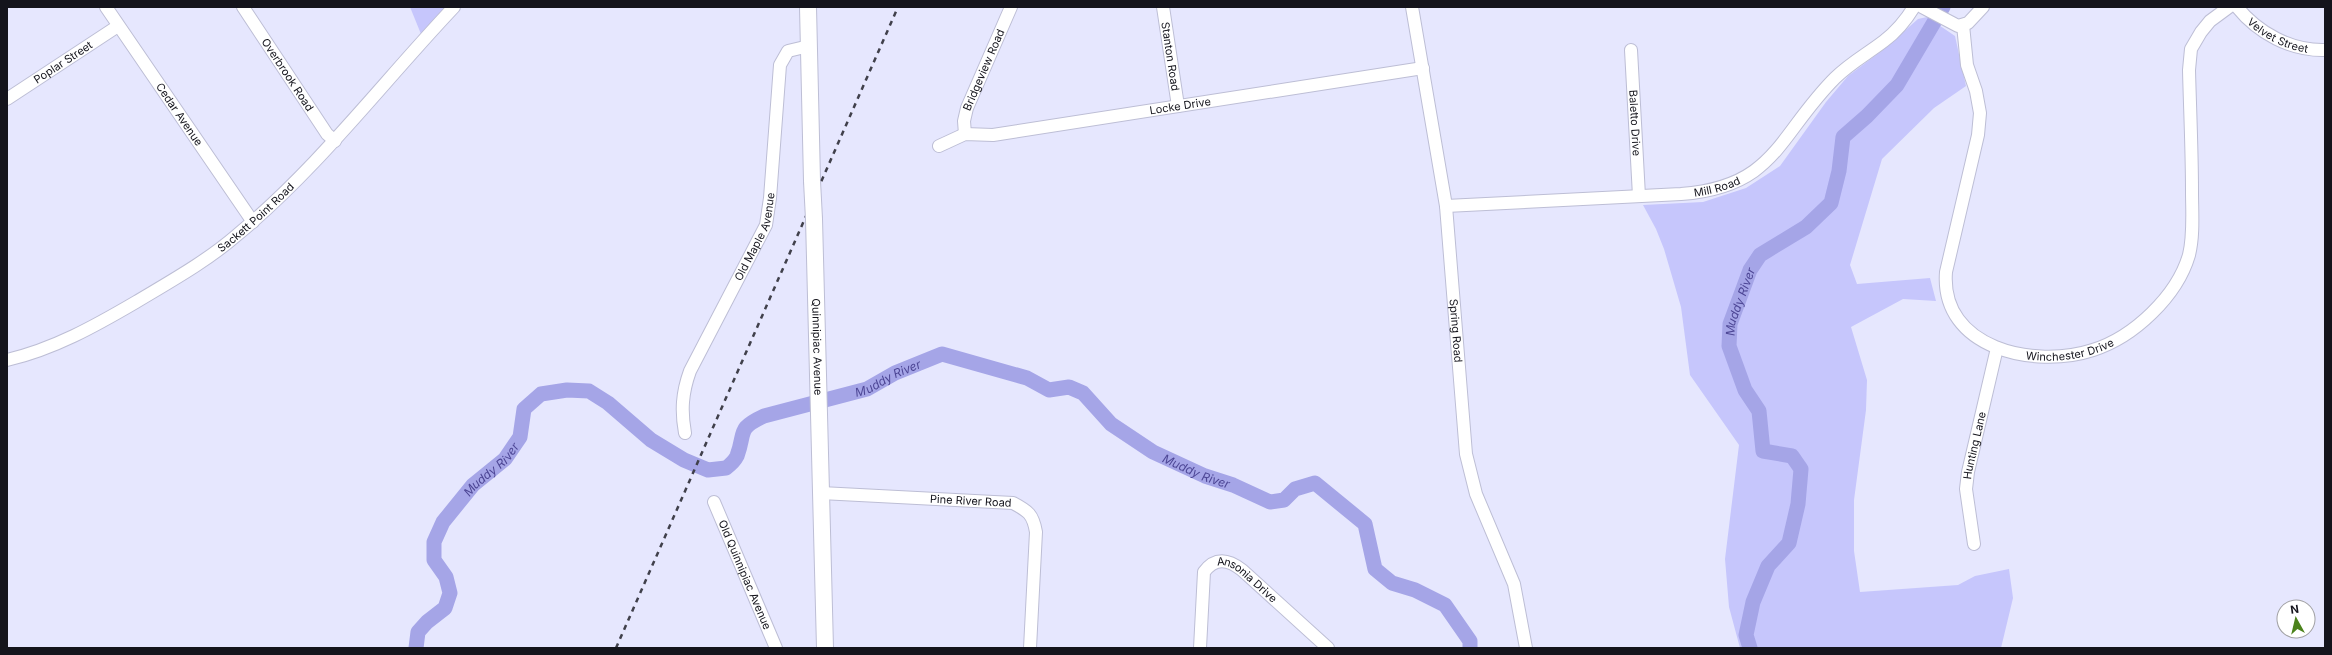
<svg xmlns="http://www.w3.org/2000/svg" width="2332" height="655" viewBox="0 0 2332 655" font-family="Inter,sans-serif">
	<style>
		.green { fill: #c6c6fc }
		.lines { fill: none; stroke-linecap: round; stroke-linejoin: round }
		.river { stroke: #a5a5e7; stroke-width: 15 }
		.minor-casing { stroke: #bdbed5; stroke-width: 14 }
		.major-casing { stroke: #bdbed5; stroke-width: 18 }
		.minor { stroke: #fff; stroke-width: 12 }
		.major { stroke: #fff; stroke-width: 16 }
		.rail { stroke: #40404b; stroke-width: 2.5; stroke-dasharray: 5 5; stroke-linecap: butt }
		.major-bridge-casing { stroke: #bdbed5; stroke-width: 18; stroke-linecap: butt }
		.major-bridge { stroke: #fff; stroke-width: 16 }
		.labels { text-anchor: middle; dominant-baseline: central; stroke-width: 3.5; stroke-linejoin: round; paint-order: stroke }
		.street-label { font-size: 11px; fill: #14141c; stroke: #fff }
		.water-label { font-size: 12px; font-style: italic; fill: #4d4695; stroke: #fff }
	</style>
	<rect width="100%" height="100%" fill="#e6e7fe"/>
	<!-- green -->
	<g class="green">
		<polygon points="410,7 445,7 421,34"/>
		<polygon points="1927,17 1955,36 1966,86 1934,108 1882,159 1850,265 1857,284 1930,278 1936,301 1903,299 1851,327 1867,380 1866,410 1854,500 1854,551 1860,592 1958,585 1975,576 2009,569 2013,598 2001,648 1740,648 1729,607 1725,559 1739,445 1690,375 1681,307 1664,249 1656,229 1643,205 1703,202 1746,188 1780,166 1826,102 1848,76 1884,49 1918,19"/>
	</g>
	<g class="lines">
		<!-- river -->
		<g class="river">
			<path id="s1" d="M416,648l2,-16 9,-10 18,-14 5,-15 -4,-16 -12,-17v-18l9,-20 30,-37 32,-26 15,-22 4,-28 17,-15 26,-4 22,1 19,12 43,37 33,20 24,10 18,-2c4,-3 9,-8 11,-12 9,-24 -1,-27 27,-40l103,-27 28,-16 47,-19 85,24 22,12 20,-3 14,6 28,31 42,28 52,24 28,9 37,17 14,-2 11,-11 20,-6 50,41 10,45 17,14 23,7 30,15 25,36v7"/>
			<path id="s2" d="M1750,648l-4,-13 7,-33 15,-36 21,-23 9,-39 3,-35 -9,-13 -29,-5 -4,-40 -14,-21 -16,-44 1,-22 20,-54 10,-15 46,-28 25,-24 8,-32 4,-34 24,-21 30,-31 46,-78"/>
		</g>
		<defs>
			<g id="minor">
				<path id="s3" d="M106,7l147,215"/>
				<path id="s4" d="M243,7l84,127 8,7"/>
				<path id="s5" d="M1163,7l15,99"/>
				<path id="s6" d="M1412,7l34,199 20,248 10,40 38,90 12,64"/>
				<polyline points="1922,7 1958,26 1968,23 1983,7"/>
				<path id="s7" d="M2237,7c21,26 54,44 88,43"/>
				<path id="s8" d="M1963,25l4,40 9,26 4,22 -2,22 -32,137c-6,77 89,97 147,78 41,-13 84,-54 96,-95 5,-20 3,-43 3,-64 0,-40 -2,-81 -3,-121l2,-21 10,-17 9,-11 19,-14"/>
				<path id="s9" d="M1631,50l8,146"/>
				<path id="s10" d="M7,99l111,-73"/>
				<path id="s11" d="M965,134l-1,-13 3,-13 44,-101"/>
				<path id="s12" d="M939,146l26,-12 28,1 430,-67"/>
				<path id="s13" d="M1446,206l235,-12c95,-7 97,-59 154,-116 15,-15 32,-24 49,-37 12,-9 22,-21 30,-34"/>
				<path id="s14" d="M7,360c47,-11 88,-34 129,-58 35,-21 71,-41 101,-67 82,-68 145,-152 217,-228"/>
				<path id="s15" d="M685,433c-4,-22 -3,-40 5,-62l76,-146 4,-27 10,-133 8,-14 21,-5"/>
				<path id="s16" d="M821,493l192,10c15,8 20,11 23,29l-6,116"/>
				<path id="s17" d="M714,502l62,146"/>
				<path id="s18" d="M1974,544l-8,-55 2,-17 29,-124"/>
				<path id="s19" d="M1200,648l4,-76c11,-15 24,-13 38,-2l86,78"/>
			</g>
			<g id="major">
				<polyline points="808,7 812,181"/>
				<path id="s20" d="M814,219l11,429"/>
			</g>
		</defs>
		<!-- minor casing -->
		<use href="#minor" class="minor-casing"/>
		<!-- major casing -->
		<use href="#major" class="major-casing"/>
		<!-- minor -->
		<use href="#minor" class="minor"/>
		<!-- major -->
		<use href="#major" class="major"/>
		<!-- rail -->
		<polyline class="rail" points="616,648 898,7"/>
		<defs>
			<polyline id="major-bridge" points="812,181 814,219"/>
		</defs>
		<!-- major-bridge casing -->
		<use href="#major-bridge" class="major-bridge-casing"/>
		<!-- major-bridge -->
		<use href="#major-bridge" class="major-bridge"/>
	</g>
	<g class="labels">
		<!-- street labels -->
		<g class="street-label">
			<text stroke="none"><textPath href="#s7" startOffset="51">Velvet Street</textPath></text>
			<text stroke="none"><textPath href="#s5" startOffset="50">Stanton Road</textPath></text>
			<text stroke="none"><textPath href="#s10" startOffset="67">Poplar Street</textPath></text>
			<text stroke="none"><textPath href="#s11" startOffset="68">Bridgeview Road</textPath></text>
			<text stroke="none"><textPath href="#s4" startOffset="81">Overbrook Road</textPath></text>
			<text stroke="none"><textPath href="#s12" startOffset="246">Locke Drive</textPath></text>
			<text stroke="none"><textPath href="#s3" startOffset="130">Cedar Avenue</textPath></text>
			<text stroke="none"><textPath href="#s9" startOffset="73">Baletto Drive</textPath></text>
			<text stroke="none"><textPath href="#s13" startOffset="272">Mill Road</textPath></text>
			<text stroke="none"><textPath href="#s14" startOffset="289">Sackett Point Road</textPath></text>
			<text stroke="none"><textPath href="#s15" startOffset="213">Old Maple Avenue</textPath></text>
			<text stroke="none"><textPath href="#s6" startOffset="327">Spring Road</textPath></text>
			<text stroke="none"><textPath href="#s8" startOffset="426">Winchester Drive</textPath></text>
			<text stroke="none"><textPath href="#s20" startOffset="128">Quinnipiac Avenue</textPath></text>
			<text stroke="none"><textPath href="#s18" startOffset="100">Hunting Lane</textPath></text>
			<text stroke="none"><textPath href="#s16" startOffset="150">Pine River Road</textPath></text>
			<text stroke="none"><textPath href="#s17" startOffset="79">Old Quinnipiac Avenue</textPath></text>
			<text stroke="none"><textPath href="#s19" startOffset="129">Ansonia Drive</textPath></text>
		</g>
		<!-- water labels -->
		<g class="water-label">
			<text stroke="none"><textPath href="#s2" startOffset="396">Muddy River</textPath></text>
			<text stroke="none"><textPath href="#s1" startOffset="720">Muddy River</textPath></text>
			<text stroke="none"><textPath href="#s1" startOffset="217">Muddy River</textPath></text>
			<text stroke="none"><textPath href="#s1" startOffset="1068">Muddy River</textPath></text>
		</g>
	</g>
	<!-- border -->
	<rect width="2332" height="655" fill="none" stroke="#14141c" stroke-width="16"/>
	<!-- north arrow -->
	<g transform="translate(2296 619) rotate(352)"><circle r="19" fill="#ffffff" stroke="#a1a1a4"/>
	<path d="M0-3L7 15L0 10L-7 15Z" fill="#4b821b"/>
	<text y="-6" font-size="11" font-weight="bold" text-anchor="middle" fill="#14141c">N</text>
	</g>
</svg>
